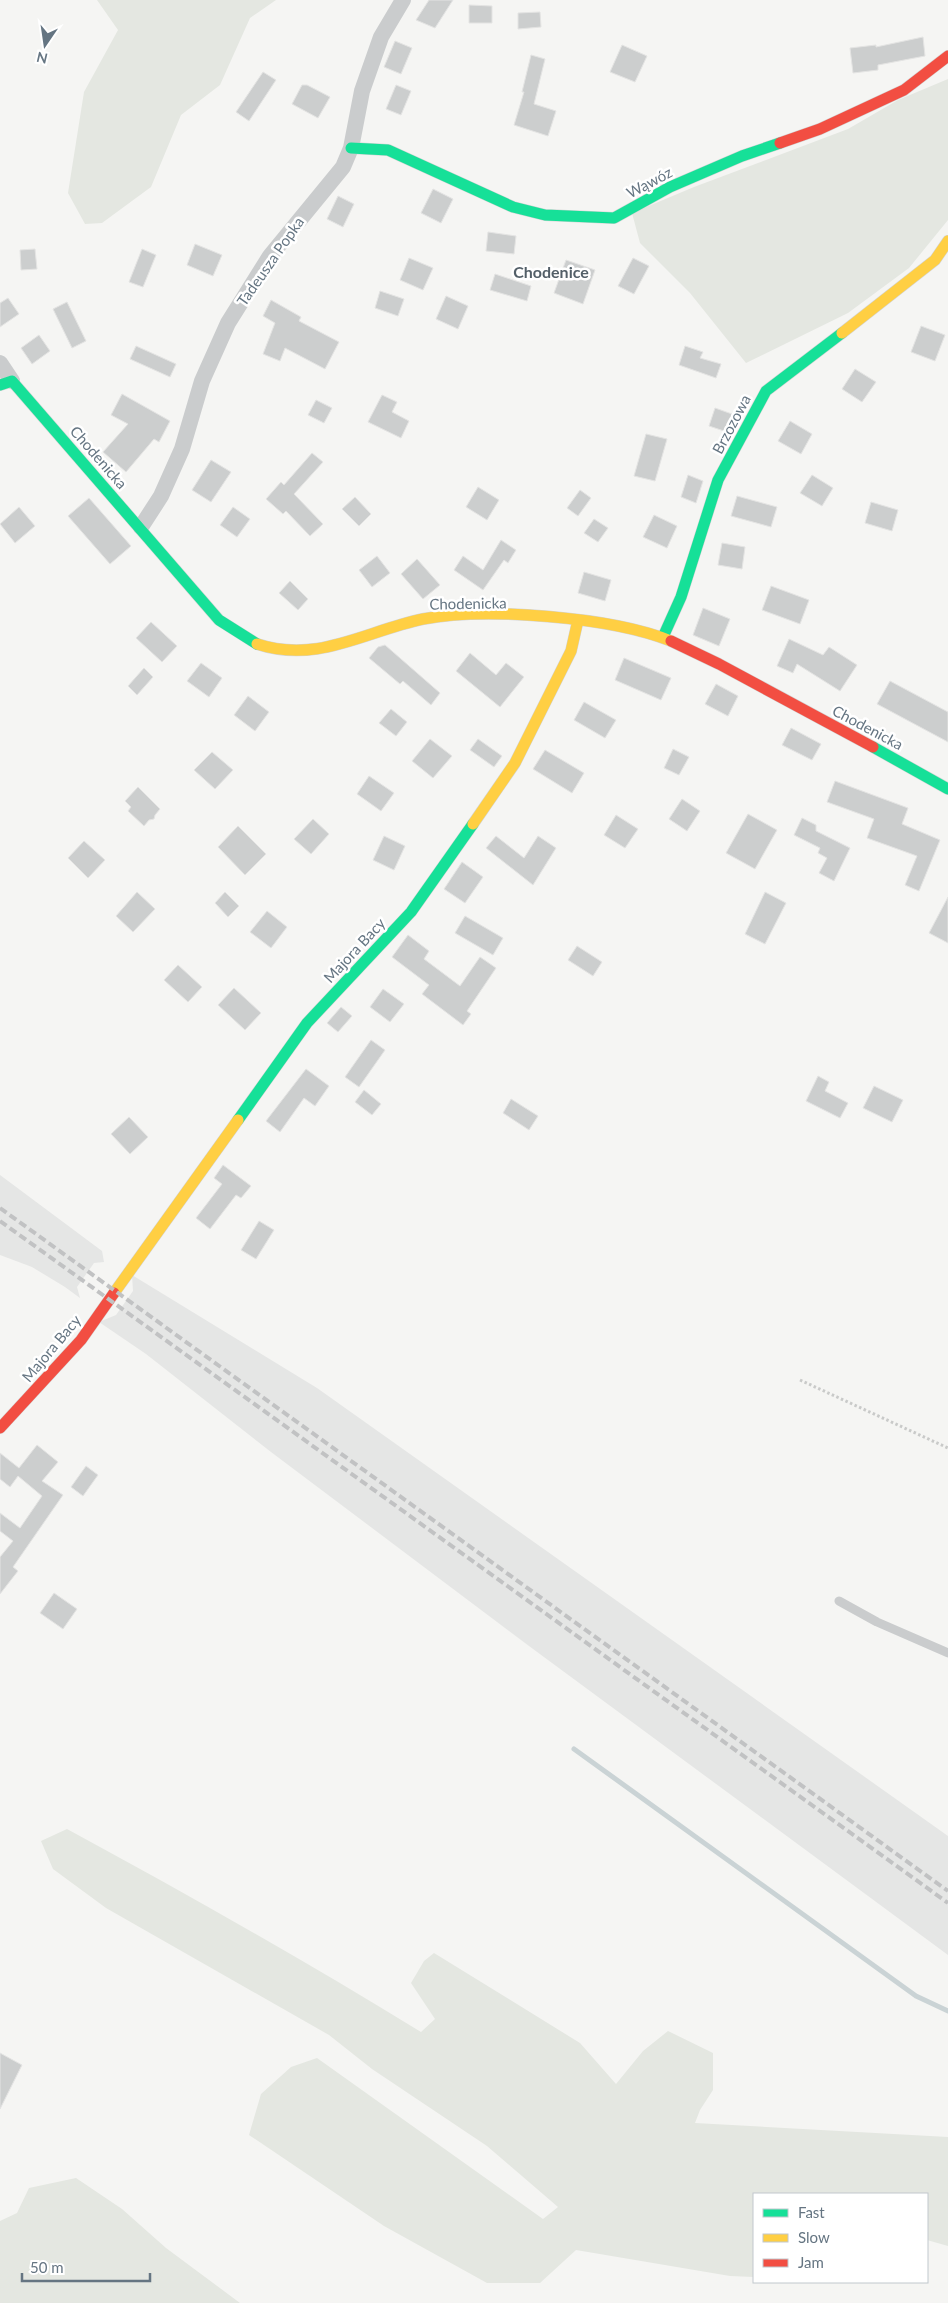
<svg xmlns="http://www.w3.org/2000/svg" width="948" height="2303" viewBox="0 0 948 2303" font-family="Lato,sans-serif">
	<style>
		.built { fill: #e5e6e5 }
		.green { fill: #e4e7e1 }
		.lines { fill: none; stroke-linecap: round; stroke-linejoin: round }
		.stream { stroke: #cad3d5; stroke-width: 5 }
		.building { fill: #cccece; stroke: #e4e4e3 }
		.fast-casing { stroke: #d2d3d3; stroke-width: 12 }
		.slow-casing { stroke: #d2d3d3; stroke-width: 12 }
		.jam-casing { stroke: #d2d3d3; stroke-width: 12 }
		.path { stroke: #c9cac9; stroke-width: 3; stroke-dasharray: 2.5 2.5; stroke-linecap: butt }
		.lane { stroke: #cacccd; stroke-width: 9 }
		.street { stroke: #cacccd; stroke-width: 16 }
		.fast { stroke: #16e098; stroke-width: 11 }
		.slow { stroke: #ffcf43; stroke-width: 11 }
		.jam { stroke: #f24e42; stroke-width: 11 }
		.rail { stroke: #c1c2c3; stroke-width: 4; stroke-dasharray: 8 4; stroke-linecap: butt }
		.labels { text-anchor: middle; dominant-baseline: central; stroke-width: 5; stroke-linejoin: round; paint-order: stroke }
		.street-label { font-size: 15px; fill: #657582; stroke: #fff }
		.neighbourhood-label { font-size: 16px; font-weight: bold; fill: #535f68; stroke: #fff }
	</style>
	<rect width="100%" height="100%" fill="#f5f5f3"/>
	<!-- built -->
	<g class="built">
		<polygon points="0,1175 102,1251 104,1262 94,1263 77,1287 80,1298 65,1287 32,1267 0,1255"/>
		<polygon points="132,1275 317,1388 948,1836 948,1955 529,1646 271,1452 146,1354 99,1322 116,1315 133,1291"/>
	</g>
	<!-- green -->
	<g class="green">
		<polygon points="97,0 276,0 250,18 220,85 181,115 151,187 102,223 85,224 68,193 84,92 118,30"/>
		<polygon points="948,79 948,220 909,268 848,313 746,363 690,293 640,243 632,213 694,187 848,129 898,100"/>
		<path d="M67,1829c120,65 238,132 354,203l14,-13 -24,-36 13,-22 10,-8 146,90 36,41 27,-33 25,-20 45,22v37l-13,20 -5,13 253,14v109l-21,-6v-46h-173v83l-24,-1 -154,-26 -36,33h-53l-103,-57 -135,-91 12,-41 30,-27 26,-9 226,161 15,-12 -71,-61 -115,-77 -43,-34 -223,-127 -53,-39 -12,-28z"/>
		<polygon points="76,2178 122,2209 166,2248 240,2303 0,2303 0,2221 17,2213 29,2188"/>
	</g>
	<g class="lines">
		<!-- stream -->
		<polyline class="stream" points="574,1749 916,1996 948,2011"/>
	</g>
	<!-- building -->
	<g class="building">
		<polygon points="429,0 453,0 435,28 416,20"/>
		<polygon points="469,5 492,6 492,23 469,23"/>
		<polygon points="540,12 541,27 518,29 518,13"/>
		<polygon points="923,37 925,56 878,65 878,70 853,73 850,48 876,45 876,47"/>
		<polygon points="395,41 412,48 401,74 384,67"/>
		<polygon points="622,45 647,56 635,82 610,72"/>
		<polygon points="531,55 545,59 534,104 556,111 548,136 514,125 524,92 522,92"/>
		<polygon points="263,72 276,80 249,121 236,112"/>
		<polygon points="302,85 307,85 330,97 318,118 292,104"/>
		<polygon points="396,85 411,91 401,115 386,109"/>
		<polygon points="433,189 453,199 441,223 421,213"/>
		<polygon points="338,196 354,204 343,227 327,219"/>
		<polygon points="488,232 516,236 514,254 486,251"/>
		<polygon points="195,244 222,255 213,276 187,265"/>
		<polygon points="35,249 37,269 21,270 20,250"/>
		<polygon points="142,249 156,255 143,287 129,282"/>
		<polygon points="409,258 433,268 423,290 400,280"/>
		<polygon points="633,258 649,266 634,294 618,286"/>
		<polygon points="566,260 595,270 583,304 554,293"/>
		<polygon points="495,274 531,286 527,301 490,290"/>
		<polygon points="380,291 404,299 398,316 375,308"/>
		<polygon points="446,296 468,306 458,329 436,319"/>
		<polygon points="8,298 19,314 0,327 0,303"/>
		<polygon points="271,300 301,317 299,321 339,342 325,369 285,348 280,361 263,354 275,323 263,316"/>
		<polygon points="67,302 86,341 72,348 53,309"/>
		<polygon points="921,326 945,335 935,361 911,352"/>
		<polygon points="39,335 50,351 32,364 21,348"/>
		<polygon points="136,346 176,364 170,377 130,359"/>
		<polygon points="685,346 703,352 700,358 721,364 716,378 679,365"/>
		<polygon points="855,369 876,382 862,402 842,389"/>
		<polygon points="122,394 170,421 159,442 154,439 126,472 103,452 128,424 111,415"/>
		<polygon points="382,395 397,402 392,412 409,421 401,438 368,422"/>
		<polygon points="316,400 332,408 324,423 308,415"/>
		<polygon points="715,408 732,414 727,432 709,426"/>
		<polygon points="790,421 812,434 801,454 778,441"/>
		<polygon points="646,434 667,439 655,481 634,476"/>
		<polygon points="312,453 323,462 294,494 323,524 310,536 286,511 283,514 266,499 281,482 284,485"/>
		<polygon points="211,460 231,472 211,502 192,490"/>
		<polygon points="688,475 703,481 696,503 681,497"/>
		<polygon points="812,475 833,488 822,506 800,493"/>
		<polygon points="478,487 499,500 487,520 466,507"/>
		<polygon points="580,490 591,498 578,516 567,508"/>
		<polygon points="737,496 777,507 771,527 731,516"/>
		<polygon points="355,497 371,514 359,526 342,509"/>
		<polygon points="89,498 131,546 110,564 68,516"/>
		<polygon points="871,502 898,510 892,531 865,523"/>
		<polygon points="19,507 35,526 15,543 0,524"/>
		<polygon points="233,507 250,519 237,537 220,525"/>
		<polygon points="654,515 677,526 667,548 643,537"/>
		<polygon points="594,519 608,528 598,542 584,533"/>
		<polygon points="501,540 516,550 508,563 504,560 483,590 454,570 463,556 483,570"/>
		<polygon points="722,543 745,547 742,569 718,565"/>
		<polygon points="377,556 390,573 372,587 359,570"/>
		<polygon points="417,559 440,585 423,599 401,574"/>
		<polygon points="584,572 611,580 605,601 578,593"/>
		<polygon points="290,581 308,599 298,610 279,593"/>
		<polygon points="771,586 809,600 800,624 762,610"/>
		<polygon points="703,608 730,619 719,646 693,635"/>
		<polygon points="151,622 177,646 162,662 136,638"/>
		<polygon points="789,639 823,655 829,647 857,665 840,691 797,664 793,673 777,666"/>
		<polygon points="385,645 440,693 431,705 403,681 400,684 369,658 378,647"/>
		<polygon points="470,653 496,675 506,663 524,677 500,707 456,671"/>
		<polygon points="624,658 671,678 661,700 615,680"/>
		<polygon points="201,663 222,678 209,697 187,681"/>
		<polygon points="144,668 153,677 137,695 128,686"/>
		<polygon points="890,681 948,712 948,742 877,704"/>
		<polygon points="716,684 738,696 728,716 705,704"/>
		<polygon points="248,696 269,712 255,731 234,715"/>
		<polygon points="584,702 616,720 605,738 574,720"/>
		<polygon points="391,709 407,722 396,736 379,723"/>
		<polygon points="791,728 821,744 812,760 782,745"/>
		<polygon points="430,739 452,756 433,778 412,761"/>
		<polygon points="478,739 502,756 494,767 470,750"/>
		<polygon points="673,749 689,757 679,775 664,768"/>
		<polygon points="545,750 584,773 572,793 533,769"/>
		<polygon points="212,752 233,770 215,789 194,770"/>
		<polygon points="369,776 394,793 381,811 357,794"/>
		<polygon points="835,781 908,808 902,824 940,840 919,891 905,885 917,856 867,838 874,819 827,802"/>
		<polygon points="138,787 160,809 155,815 154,819 149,820 144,826 128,811 131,807 125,801"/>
		<polygon points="682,799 700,811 687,831 669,819"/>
		<polygon points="748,814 777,830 755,869 726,853"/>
		<polygon points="616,815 638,829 625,848 604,835"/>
		<polygon points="802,818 816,825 816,831 850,848 834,881 819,873 827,858 818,853 820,848 794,835"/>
		<polygon points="313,819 329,834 311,854 294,839"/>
		<polygon points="238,826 266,854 245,875 218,847"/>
		<polygon points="384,836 405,846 394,870 373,860"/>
		<polygon points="496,836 524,858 538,836 556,848 533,885 486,848"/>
		<polygon points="84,841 105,860 88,878 68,858"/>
		<polygon points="462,862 483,877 465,903 444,889"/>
		<polygon points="137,892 155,909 133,932 116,916"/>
		<polygon points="225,892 239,906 228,917 215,903"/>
		<polygon points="765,892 786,903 765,944 745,934"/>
		<polygon points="948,897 948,943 929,933"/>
		<polygon points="267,911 287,927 271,948 250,932"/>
		<polygon points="465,916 503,938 493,955 455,933"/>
		<polygon points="408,935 429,951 424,959 460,986 480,957 496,968 467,1011 471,1014 463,1025 422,994 429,985 392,957"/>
		<polygon points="577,946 602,962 593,976 568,960"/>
		<polygon points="178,965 202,987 188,1002 164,980"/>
		<polygon points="234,988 261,1013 245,1030 218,1005"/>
		<polygon points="383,989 404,1004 390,1022 370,1007"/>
		<polygon points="341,1007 352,1016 338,1032 327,1023"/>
		<polygon points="371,1040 385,1050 359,1087 345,1077"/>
		<polygon points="306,1069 329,1086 315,1106 304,1098 280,1132 266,1121"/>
		<polygon points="818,1076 829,1082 825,1091 848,1103 840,1118 806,1101"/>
		<polygon points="874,1086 903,1100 892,1122 863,1108"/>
		<polygon points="364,1090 381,1104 372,1115 355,1102"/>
		<polygon points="511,1099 538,1116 529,1130 503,1113"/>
		<polygon points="129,1117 148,1137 130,1154 111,1134"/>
		<polygon points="223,1165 251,1186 241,1198 236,1195 210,1229 196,1218 222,1184 214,1178"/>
		<polygon points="259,1221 274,1230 256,1259 241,1250"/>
		<polygon points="37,1445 58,1462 42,1481 63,1495 13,1567 18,1571 0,1594 0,1557 13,1541 0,1531 0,1513 20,1528 42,1496 18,1476 10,1487 0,1479 0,1453 19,1468"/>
		<polygon points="86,1466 98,1475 83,1496 71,1487"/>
		<polygon points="54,1593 77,1609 63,1629 40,1613"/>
		<polygon points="0,2053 22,2065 0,2109"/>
	</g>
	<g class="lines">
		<defs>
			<g id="fast">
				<polyline points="351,148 388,150 513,207 545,215 614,218 670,187 742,156 780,143"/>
				<polyline points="0,385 12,381 219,620 257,644"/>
				<polyline points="663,637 681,597 718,480 766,391 842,333"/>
				<polyline points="873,747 948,789"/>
				<polyline points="238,1120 307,1023 411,912 473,824"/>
			</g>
			<g id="slow">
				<polyline points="842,333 935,260 948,241"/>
				<path d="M257,644c61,20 108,-13 166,-25 63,-12 188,-2 248,22"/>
				<polyline points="473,824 515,763 571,651 578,620"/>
				<polyline points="114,1293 238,1120"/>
			</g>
			<g id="jam">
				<polyline points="780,143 820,129 904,90 948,56"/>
				<polyline points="671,641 719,664 873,747"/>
				<polyline points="0,1428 81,1340 114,1293"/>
			</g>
		</defs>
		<!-- fast casing -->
		<use href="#fast" class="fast-casing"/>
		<!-- slow casing -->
		<use href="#slow" class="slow-casing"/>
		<!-- jam casing -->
		<use href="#jam" class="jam-casing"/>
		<!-- path -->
		<polyline class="path" points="800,1380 948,1448"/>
		<!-- lane -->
		<polyline class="lane" points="839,1601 877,1622 948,1653"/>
		<!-- street -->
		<g class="street">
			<polyline points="0,363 12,381"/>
			<polyline points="141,527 161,496 182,449 202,381 228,323 270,256 343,167 351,148 362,91 381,37 403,0"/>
		</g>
		<!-- fast -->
		<use href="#fast" class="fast"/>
		<!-- slow -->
		<use href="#slow" class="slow"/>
		<!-- jam -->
		<use href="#jam" class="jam"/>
		<!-- rail -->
		<g class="rail">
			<polyline points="0,1208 948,1891"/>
			<polyline points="0,1221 948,1903"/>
		</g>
	</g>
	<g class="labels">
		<!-- street labels -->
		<g class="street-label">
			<text transform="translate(649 182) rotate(-28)">Wąwóz</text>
			<text transform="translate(270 261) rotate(-55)">Tadeusza Popka</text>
			<text transform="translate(731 424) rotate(-62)">Brzozowa</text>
			<text transform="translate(99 457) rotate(49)">Chodenicka</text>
			<text transform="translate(468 603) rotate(-1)">Chodenicka</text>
			<text transform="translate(868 727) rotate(28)">Chodenicka</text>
			<text transform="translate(354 950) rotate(-47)">Majora Bacy</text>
			<text transform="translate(51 1348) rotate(-50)">Majora Bacy</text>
		</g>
		<!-- neighbourhood labels -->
		<g class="neighbourhood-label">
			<text x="551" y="271">Chodenice</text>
		</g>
	</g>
	<!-- legend -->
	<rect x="753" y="2193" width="175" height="90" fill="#ffffff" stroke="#c1c8cd"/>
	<rect x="763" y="2209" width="25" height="8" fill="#16e098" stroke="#c1c8cd"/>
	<text x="798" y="2218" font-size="15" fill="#657582">Fast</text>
	<rect x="763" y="2234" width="25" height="8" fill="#ffcf43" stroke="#c1c8cd"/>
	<text x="798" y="2243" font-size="15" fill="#657582">Slow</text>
	<rect x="763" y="2259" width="25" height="8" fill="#f24e42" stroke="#c1c8cd"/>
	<text x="798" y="2268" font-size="15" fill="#657582">Jam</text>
	<!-- north arrow -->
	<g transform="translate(45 45) rotate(193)" stroke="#ffffff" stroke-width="4" paint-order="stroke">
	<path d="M0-4L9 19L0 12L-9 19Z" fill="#657582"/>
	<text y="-8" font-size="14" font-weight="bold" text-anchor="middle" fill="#657582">N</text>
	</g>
	<!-- scale -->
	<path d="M22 2273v8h128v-8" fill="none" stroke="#657582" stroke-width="2.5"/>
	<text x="30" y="2273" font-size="15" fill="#657582" stroke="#ffffff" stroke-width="4" paint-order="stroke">50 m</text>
</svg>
